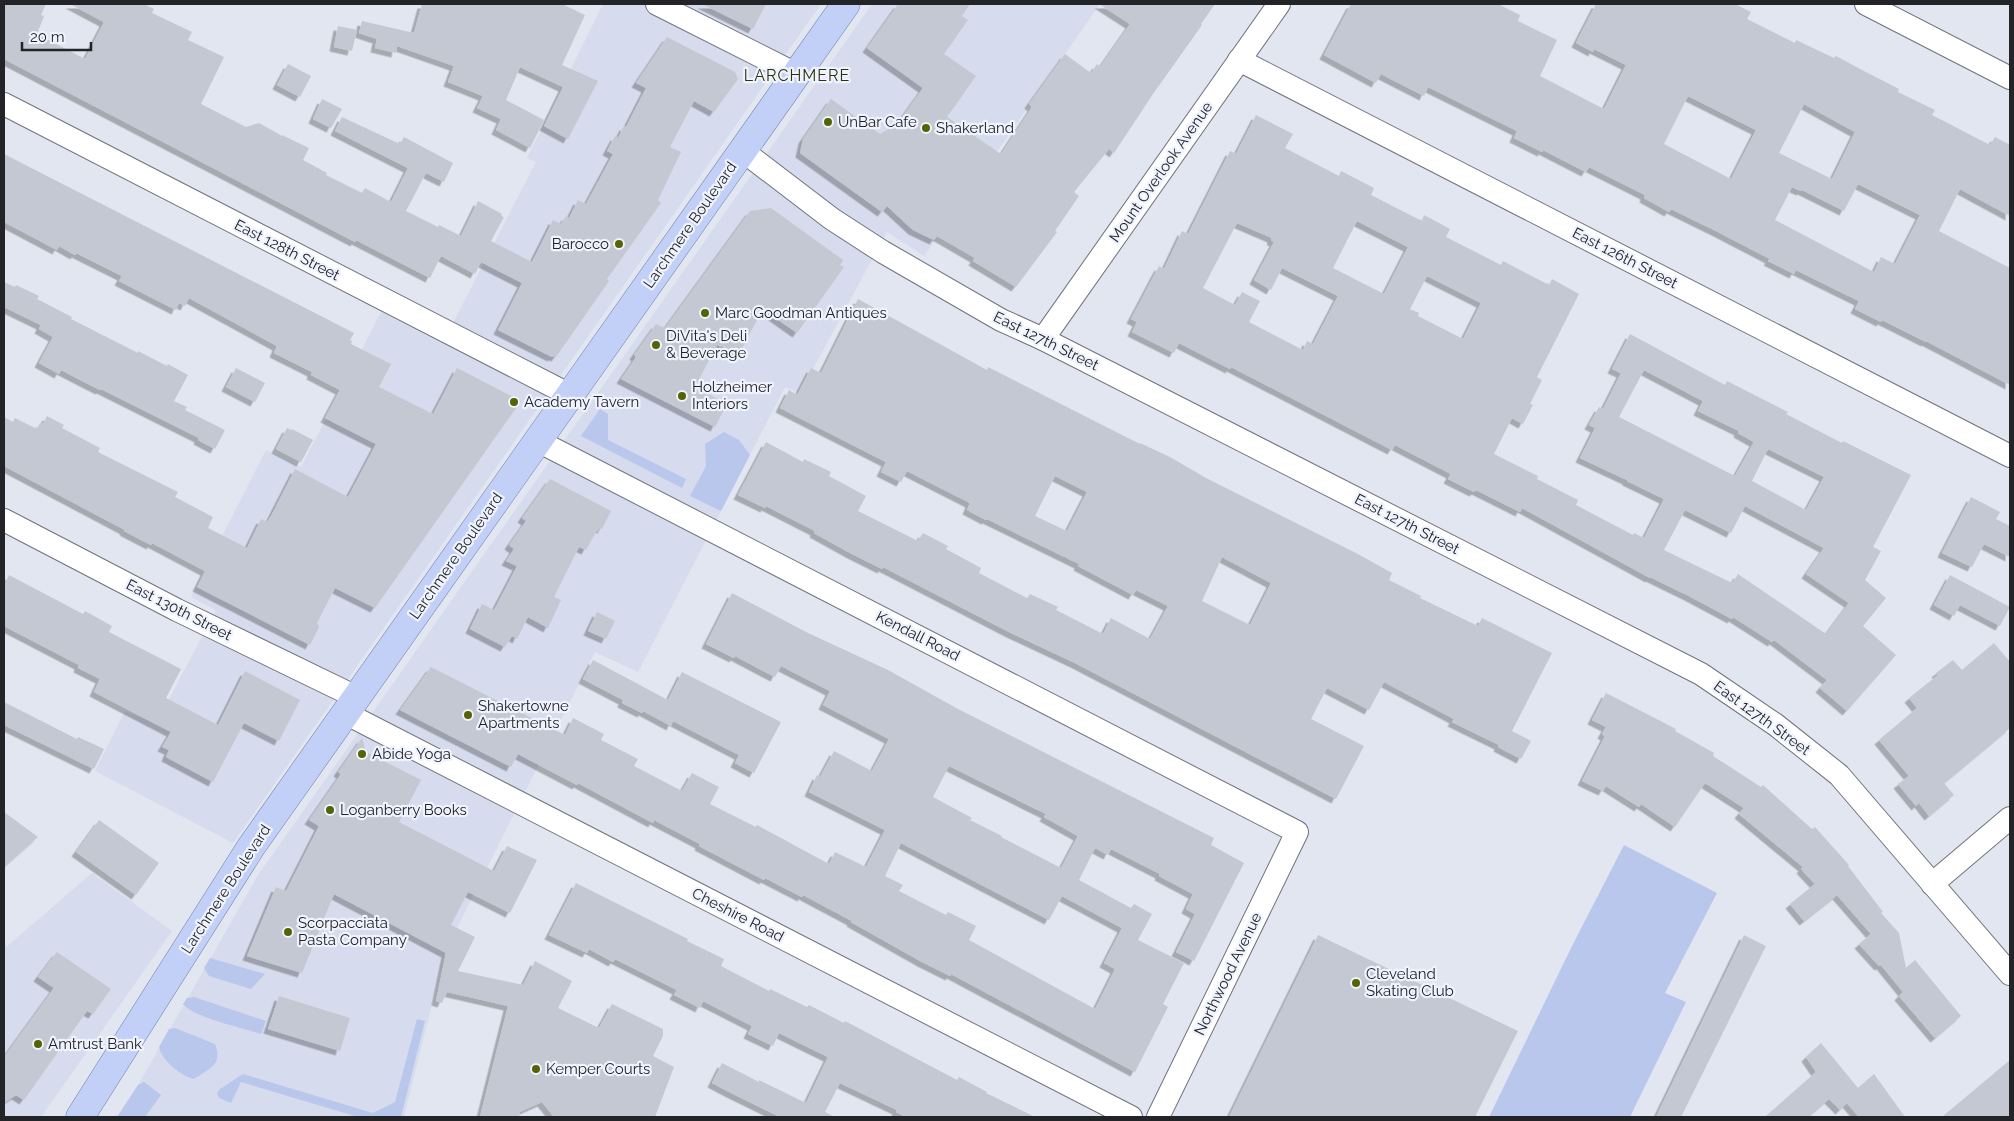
<svg xmlns="http://www.w3.org/2000/svg" width="2014" height="1121" viewBox="0 0 2014 1121" font-family="Raleway,sans-serif">
	<style>
		.built { fill: #d6dced }
		.green { fill: #b9c7ec }
		.building { fill: #c4c8d2; fill-rule: evenodd; filter: url(#shadow) }
		.lines { fill: none; stroke-linecap: round; stroke-linejoin: round }
		.minor-casing { stroke: #6f737c; stroke-width: 24 }
		.major-casing { stroke: #7080ad; stroke-width: 29 }
		.minor { stroke: #fff; stroke-width: 22 }
		.major { stroke: #c2d0f8; stroke-width: 28 }
		.poi-dot { fill: #566304; stroke: #eff3fd; stroke-width: 2 }
		.labels { text-anchor: middle; dominant-baseline: central; stroke-width: 4.5; stroke-linejoin: round; paint-order: stroke }
		.poi-label { font-size: 15px; fill: #232428; stroke: #eff3fd; text-anchor: start }
		.street-label { font-size: 15px; fill: #232428; stroke: #eff3fd }
		.neighbourhood-label { font-size: 16px; letter-spacing: 1px; fill: #2c330b; stroke: #eff3fd }
	</style>
	<defs>
		<filter id="shadow"><feDropShadow dx="-4.5" dy="4.5" stdDeviation="0" flood-color="#0004"/></filter>
	</defs>
	<rect width="100%" height="100%" fill="#e2e6f0"/>
	<!-- built -->
	<g class="built">
		<polygon points="603,4 821,4 233,843 95,771 125,711 156,724 216,610 191,597 266,450 301,467 381,312 441,343 455,319 536,162 527,158"/>
		<polygon points="872,4 1100,4 924,256 887,232 800,393 785,387 638,672 595,652 445,952 404,1117 117,1117 138,1085 258,875"/>
		<polygon points="92,873 172,931 41,1117 4,1117 4,949"/>
	</g>
	<!-- green -->
	<g class="green">
		<polygon points="600,409 608,414 608,440 686,479 682,488 581,436"/>
		<polygon points="724,432 739,440 750,455 721,511 690,496 706,466 705,444"/>
		<polygon points="1624,845 1717,893 1665,993 1686,1002 1630,1117 1489,1117 1572,946"/>
		<polygon points="210,958 265,974 251,989 209,976 204,968"/>
		<path d="M194,997l72,24 -5,13c-18,-6 -66,-16 -78,-30l4,-6z"/>
		<polygon points="417,1019 425,1021 401,1117 358,1117 241,1082 231,1103 219,1098 217,1093 220,1089 243,1074 373,1113 395,1102"/>
		<path d="M175,1028l40,16c8,21 -5,24 -21,35 -13,-3 -32,-18 -35,-32l10,-18z"/>
		<polygon points="144,1082 161,1095 145,1117 117,1117 138,1085"/>
	</g>
	<!-- building -->
	<g class="building">
		<polygon points="4,4 46,4 41,15 44,16 37,34 85,59 104,22 70,4 144,4 154,9 152,13 192,32 188,40 224,57 201,104 246,127 259,123 282,136 282,135 309,148 303,160 327,173 326,175 362,193 365,188 391,202 408,168 335,131 342,117 400,144 404,137 453,163 444,182 426,173 406,211 438,227 439,225 461,236 478,201 502,214 501,216 504,217 491,241 532,262 553,220 561,224 566,216 569,218 578,200 586,204 613,154 607,151 615,136 618,138 624,126 626,127 646,88 636,83 667,37 735,72 738,79 714,112 694,101 670,147 681,152 658,200 661,203 607,279 609,281 556,357 553,356 552,357 498,330 522,283 481,262 475,274 441,256 430,278 356,240 355,242 4,59"/>
		<polygon points="422,4 562,4 585,15 562,65 598,81 568,139 544,126 563,87 520,67 506,100 544,120 530,148 496,130 501,119 477,108 483,96 448,82 454,66 397,46 396,53 375,48 377,39 359,33 362,21 414,33"/>
		<polygon points="702,4 766,4 753,29"/>
		<polygon points="898,4 970,4 962,16 968,20 944,54 976,76 947,117 1001,154 1032,107 1029,104 1065,54 1091,73 1097,64 1100,67 1130,24 1099,4 1215,4 1201,24 1202,25 1153,94 1114,153 1109,149 1074,192 1079,196 1055,231 1057,232 1016,287 973,261 975,258 937,236 934,240 913,230 887,206 882,212 800,153 803,139 831,99 880,134 898,123 923,88 867,48"/>
		<path d="M1351,4h147l22,11 -2,6 39,19 -17,36 64,33 22,-44 -32,-16 -1,3 -17,-9 20,-39h139l16,8 -4,7 48,24 1,-3 38,18 2,-2 26,14 37,19 -1,3 37,18 -3,5 58,30 5,-8 15,8v71l-50,-27 -21,42 71,37v117l-84,-44v1l-44,-22 -1,2 -26,-13 4,-8 -63,-31 -2,4 -26,-13 2,-2 -54,-28 -45,-22 -2,3 -25,-14 1,-3 -56,-28 -3,5 -43,-22 -1,2 -28,-14 3,-7 -89,-44 -4,9 -43,-22 -5,9 -52,-28zM1688,96l68,34 -25,49 -67,-35zM1804,104l51,28 -23,47 -53,-26zM1858,184l62,31 -25,49 -14,-7 -7,15 -99,-52 17,-33 9,4 1,-1 42,21z"/>
		<polygon points="338,26 357,30 352,51 334,47"/>
		<polygon points="288,64 311,76 300,97 277,85"/>
		<polygon points="322,99 342,109 331,128 313,119"/>
		<path d="M1256,115l37,19 -8,14 54,28 2,-5 33,17 -3,7 51,26 2,-6 26,14 -4,8 55,28 2,-4 46,24 3,-6 27,15 -42,83 5,3 -12,24 3,1 -10,19 -11,-6 -18,36 44,22 -1,3 41,21 -2,5 57,30 1,-2 10,5 20,-39 -37,-18v-1l-47,-22 15,-30 -6,-3 10,-18 4,2 18,-36 -9,-4 18,-35 95,51 2,-4 61,31 -2,2 56,29 1,-2 68,34 -38,72 8,4 -16,29 21,18 -23,28 33,29 -49,56 -27,-23 7,-8 -53,-40 -2,2 -39,-25 -1,2 -43,-23 -39,-19v1l-128,-70 -2,4 -44,-22 -2,2 -26,-13 3,-5 -56,-29 -3,5 -161,-83 -1,2 -51,-26 -5,10 -42,-21 5,-10 -6,-3 28,-53 5,3 18,-38 6,3 42,-83 6,3zM1357,221l51,26 -24,47 -51,-26zM1237,223l35,15 -1,2 3,2 -20,38 17,10 11,-22 56,28 -25,48 -6,-3 -4,9 -54,-28 11,-21 -18,-9 -7,13 -32,-17zM1427,276l54,27 -18,36 -45,-23 1,-3 -9,-4zM1644,370l59,31 -5,10 41,20 -1,2 16,9 -19,34 -116,-59zM1768,449l56,28 -18,33 -54,-29zM1745,506l79,42 -18,26 43,29 -23,31 -88,-60 -6,9 -68,-33 21,-40 46,23z"/>
		<polygon points="4,154 354,333 350,340 352,341 351,344 391,364 379,387 433,414 457,368 521,401 375,608 335,588 317,623 319,627 310,645 197,587 205,571 152,543 151,545 124,531 125,530 4,466 4,417 13,422 15,418 37,429 40,423 43,424 47,416 64,425 62,428 100,448 98,452 178,492 175,497 213,517 208,528 247,548 261,519 267,522 271,516 295,469 348,497 376,444 325,418 340,390 311,375 312,372 274,353 277,346 189,298 185,306 179,303 176,310 119,281 122,276 76,253 75,255 59,246 57,250 4,222"/>
		<polygon points="771,208 843,260 840,265 844,267 797,333 763,309 739,354 717,345 695,387 727,404 715,427 621,379 636,357 634,355 656,324 665,328 750,211"/>
		<polygon points="4,282 15,287 16,285 39,296 37,299 72,317 71,319 138,353 138,351 167,366 168,364 188,375 174,401 187,407 185,410 225,430 215,449 198,440 199,438 101,389 100,390 61,370 59,374 39,363 53,337 39,329 41,325 4,307"/>
		<path d="M858,299l129,71 1,-3 152,77v-1l30,14 36,21 150,75 36,20 -3,7 32,16 -1,2 58,28 4,-8 70,35 -40,78 19,10 -10,18 -23,-12 1,-2 -47,-23 2,-3 -70,-37 -15,28 -42,-22 -16,31 53,27 -28,53 -261,-136 -64,-30 -128,-66 -1,2 -30,-15 -38,-21 1,-2 -49,-25 -1,2 -27,-13 28,-53 37,20 1,-3 27,13 -2,4 37,20 -8,15 60,30 5,-8 25,13 -2,3 35,19 -2,5 48,25 3,-4 28,13 -2,3 47,24 8,-16 39,21 18,-33 -32,-16 -3,5 -55,-29 1,-2 -92,-45 -1,1 -19,-10 3,-7 -63,-32 -6,11 -20,-10 5,-10 -106,-54 9,-18 8,5 14,-27 10,5zM1055,476l32,16 -20,39 -32,-15zM1222,557l49,26 -21,42 -48,-24z"/>
		<polygon points="236,368 265,383 255,402 226,387"/>
		<polygon points="287,428 291,430 292,429 313,440 301,462 276,449"/>
		<polygon points="550,479 611,511 602,529 599,528 597,532 596,532 586,550 579,547 554,597 561,600 548,628 528,617 517,639 512,636 505,647 470,629 482,604 494,610 517,566 506,561 514,549 509,545 526,521 522,518"/>
		<polygon points="1971,497 2000,512 1996,519 2010,526 2010,557 1984,544 1972,567 1942,553"/>
		<polygon points="9,575 83,614 85,611 112,626 109,632 181,669 166,698 218,725 245,671 300,700 279,741 244,723 213,782 166,757 169,750 162,747 171,732 94,692 100,679 78,668 79,665 4,626 4,586"/>
		<polygon points="1950,575 2010,607 2000,626 1960,605 1954,616 1934,605"/>
		<path d="M732,593l76,40 80,37 70,39 256,129 -3,7 33,18 -50,98 -18,-9 19,-38 -9,-5 7,-15 -34,-18 1,-2 -49,-25 -3,6 -13,-7 -16,32 52,28 3,-4 18,10 -14,26 46,23 -21,41 5,3 -33,65 -184,-98 -1,2 -28,-14 -71,-40 1,-1 -49,-26 -1,2 -37,-19 -1,2 -65,-34 1,-2 -46,-24 -1,3 -75,-40 -1,2 -59,-31 -7,13 -111,-57 31,-43 134,68 8,-17 31,16 -3,6 37,19 -4,7 48,25 10,-18 27,14 -9,17 46,23 1,-2 72,39 6,-12 31,15 19,-37 -76,-38 8,-17 3,2 14,-26 38,20 17,-32 -66,-34 7,-14 -49,-25 -6,11 -40,-21 -1,2 -28,-14zM949,766l97,48 -2,3 34,19 -17,32 -60,-31 1,-1 -32,-16 2,-2 -39,-21zM901,843l148,77 13,-24 60,32 -18,35 11,6 -20,40 -126,-69 7,-14 -28,-14 -2,3 -47,-24 4,-6 -18,-9z"/>
		<polygon points="597,612 615,621 606,639 588,631"/>
		<polygon points="1994,643 2010,662 2010,728 1944,783 1954,795 1929,816 1919,803 1916,806 1898,784 1909,776 1879,740 1917,708 1909,698 1938,675 1936,673 1953,660 1962,670"/>
		<polygon points="593,660 668,700 682,672 781,722 754,773 735,763 739,755 673,721 671,726 643,711 642,713 622,703 623,700 583,679"/>
		<polygon points="1606,693 1676,729 1675,731 1714,753 1713,756 1761,787 1763,785 1812,829 1815,827 1849,865 1848,866 1883,912 1881,913 1899,933 1906,968 1915,960 1961,1016 1935,1038 1899,996 1903,992 1881,965 1879,966 1859,944 1871,934 1837,895 1804,921 1790,904 1815,884 1801,869 1803,867 1739,814 1744,808 1705,783 1675,827 1641,804 1639,807 1606,786 1603,791 1582,781 1605,736 1602,734 1606,727 1592,720"/>
		<polygon points="4,702 77,739 78,737 104,749 94,769 4,725"/>
		<polygon points="362,738 366,752 421,780 399,822 494,871 507,846 537,860 510,913 468,892 451,925 475,937 458,971 523,985 535,961 572,981 558,1008 599,1028 612,1004 663,1029 663,1036 653,1056 674,1067 655,1117 554,1117 542,1102 520,1112 519,1117 480,1117 508,1006 447,992 442,1003 436,1001 446,953 334,894 302,973 247,956 276,887 286,891 319,826 309,820 341,774 338,772"/>
		<polygon points="4,812 38,837 4,867"/>
		<polygon points="99,820 159,863 136,895 76,852"/>
		<polygon points="576,883 688,939 687,941 724,959 721,966 769,991 770,989 807,1007 809,1005 844,1023 845,1021 957,1080 959,1077 987,1092 986,1093 1035,1117 906,1117 896,1112 897,1110 840,1083 825,1112 835,1117 780,1117 731,1093 712,1083 722,1063 759,1082 759,1080 806,1103 828,1057 779,1033 773,1046 748,1034 752,1026 703,1001 700,1008 674,995 677,990 615,959 613,962 589,949 587,953 549,935"/>
		<polygon points="1318,935 1518,1031 1475,1117 1229,1117"/>
		<polygon points="1744,935 1766,946 1681,1117 1656,1117"/>
		<polygon points="57,952 111,989 93,1014 87,1011 24,1100 16,1095 4,1103 4,1057 54,988 38,977"/>
		<polygon points="279,996 350,1018 340,1051 268,1029"/>
		<polygon points="1821,1043 1858,1088 1874,1074 1905,1117 1859,1117 1847,1103 1840,1110 1829,1099 1808,1117 1765,1117 1816,1072 1806,1057"/>
		<polygon points="2010,1060 2010,1117 1942,1117"/>
	</g>
	<g class="lines">
		<defs>
			<g id="minor">
				<polyline points="657,4 796,74"/>
				<polyline points="1866,4 2010,78"/>
				<polyline points="1239,60 2010,456"/>
				<polyline points="4,104 570,395"/>
				<polyline points="743,151 832,219 883,252 1001,320 1043,339 1701,674 1776,725 1839,775 2010,974"/>
				<polyline points="1043,339 1279,4"/>
				<polyline points="538,441 1297,832 1158,1117"/>
				<polyline points="4,520 177,610 356,697"/>
				<polyline points="345,713 1131,1117"/>
				<polyline points="1932,884 2010,818"/>
			</g>
			<polyline id="major" points="80,1117 251,847 846,4"/>
		</defs>
		<!-- minor casing -->
		<use href="#minor" class="minor-casing"/>
		<!-- major casing -->
		<use href="#major" class="major-casing"/>
		<!-- minor -->
		<use href="#minor" class="minor"/>
		<!-- major -->
		<use href="#major" class="major"/>
	</g>
	<!-- markers -->
	<g class="poi-dot">
		<circle cx="828" cy="122" r="5"/>
		<circle cx="926" cy="128" r="5"/>
		<circle cx="619" cy="244" r="5"/>
		<circle cx="705" cy="313" r="5"/>
		<circle cx="656" cy="345" r="5"/>
		<circle cx="682" cy="396" r="5"/>
		<circle cx="514" cy="402" r="5"/>
		<circle cx="468" cy="715" r="5"/>
		<circle cx="362" cy="754" r="5"/>
		<circle cx="330" cy="810" r="5"/>
		<circle cx="288" cy="932" r="5"/>
		<circle cx="1356" cy="983" r="5"/>
		<circle cx="38" cy="1044" r="5"/>
		<circle cx="536" cy="1069" r="5"/>
	</g>
	<g class="labels">
		<!-- poi labels -->
		<g class="poi-label">
			<text x="838" y="122">UnBar Cafe</text>
			<text x="936" y="128">Shakerland</text>
			<text x="609" y="244" text-anchor="end">Barocco</text>
			<text x="715" y="313">Marc Goodman Antiques</text>
			<text x="666" y="336">DiVita's Deli<tspan x="666" dy="17">&amp; Beverage</tspan></text>
			<text x="692" y="387">Holzheimer<tspan x="692" dy="17">Interiors</tspan></text>
			<text x="524" y="402">Academy Tavern</text>
			<text x="478" y="706">Shakertowne<tspan x="478" dy="17">Apartments</tspan></text>
			<text x="372" y="754">Abide Yoga</text>
			<text x="340" y="810">Loganberry Books</text>
			<text x="298" y="923">Scorpacciata<tspan x="298" dy="17">Pasta Company</tspan></text>
			<text x="1366" y="974">Cleveland<tspan x="1366" dy="17">Skating Club</tspan></text>
			<text x="48" y="1044">Amtrust Bank</text>
			<text x="546" y="1069">Kemper Courts</text>
		</g>
		<!-- street labels -->
		<g class="street-label">
			<text transform="translate(1161 172) rotate(-55)">Mount Overlook Avenue</text>
			<text transform="translate(690 225) rotate(-55)">Larchmere Boulevard</text>
			<text transform="translate(287 250) rotate(27)">East 128th Street</text>
			<text transform="translate(1625 258) rotate(27)">East 126th Street</text>
			<text transform="translate(1046 341) rotate(26)">East 127th Street</text>
			<text transform="translate(1407 524) rotate(27)">East 127th Street</text>
			<text transform="translate(456 556) rotate(-55)">Larchmere Boulevard</text>
			<text transform="translate(179 610) rotate(27)">East 130th Street</text>
			<text transform="translate(918 636) rotate(27)">Kendall Road</text>
			<text transform="translate(1762 718) rotate(36)">East 127th Street</text>
			<text transform="translate(226 889) rotate(-57)">Larchmere Boulevard</text>
			<text transform="translate(738 915) rotate(27)">Cheshire Road</text>
			<text transform="translate(1228 974) rotate(-64)">Northwood Avenue</text>
		</g>
		<!-- neighbourhood labels -->
		<g class="neighbourhood-label">
			<text x="797" y="75">LARCHMERE</text>
		</g>
	</g>
	<!-- border -->
	<rect width="2014" height="1121" fill="none" stroke="#232428" stroke-width="10"/>
	<!-- scale -->
	<path d="M22 42v8h69v-8" fill="none" stroke="#232428" stroke-width="2.5"/>
	<text x="30" y="42" font-size="15" fill="#232428" stroke="#eff3fd" stroke-width="4" paint-order="stroke">20 m</text>
</svg>
